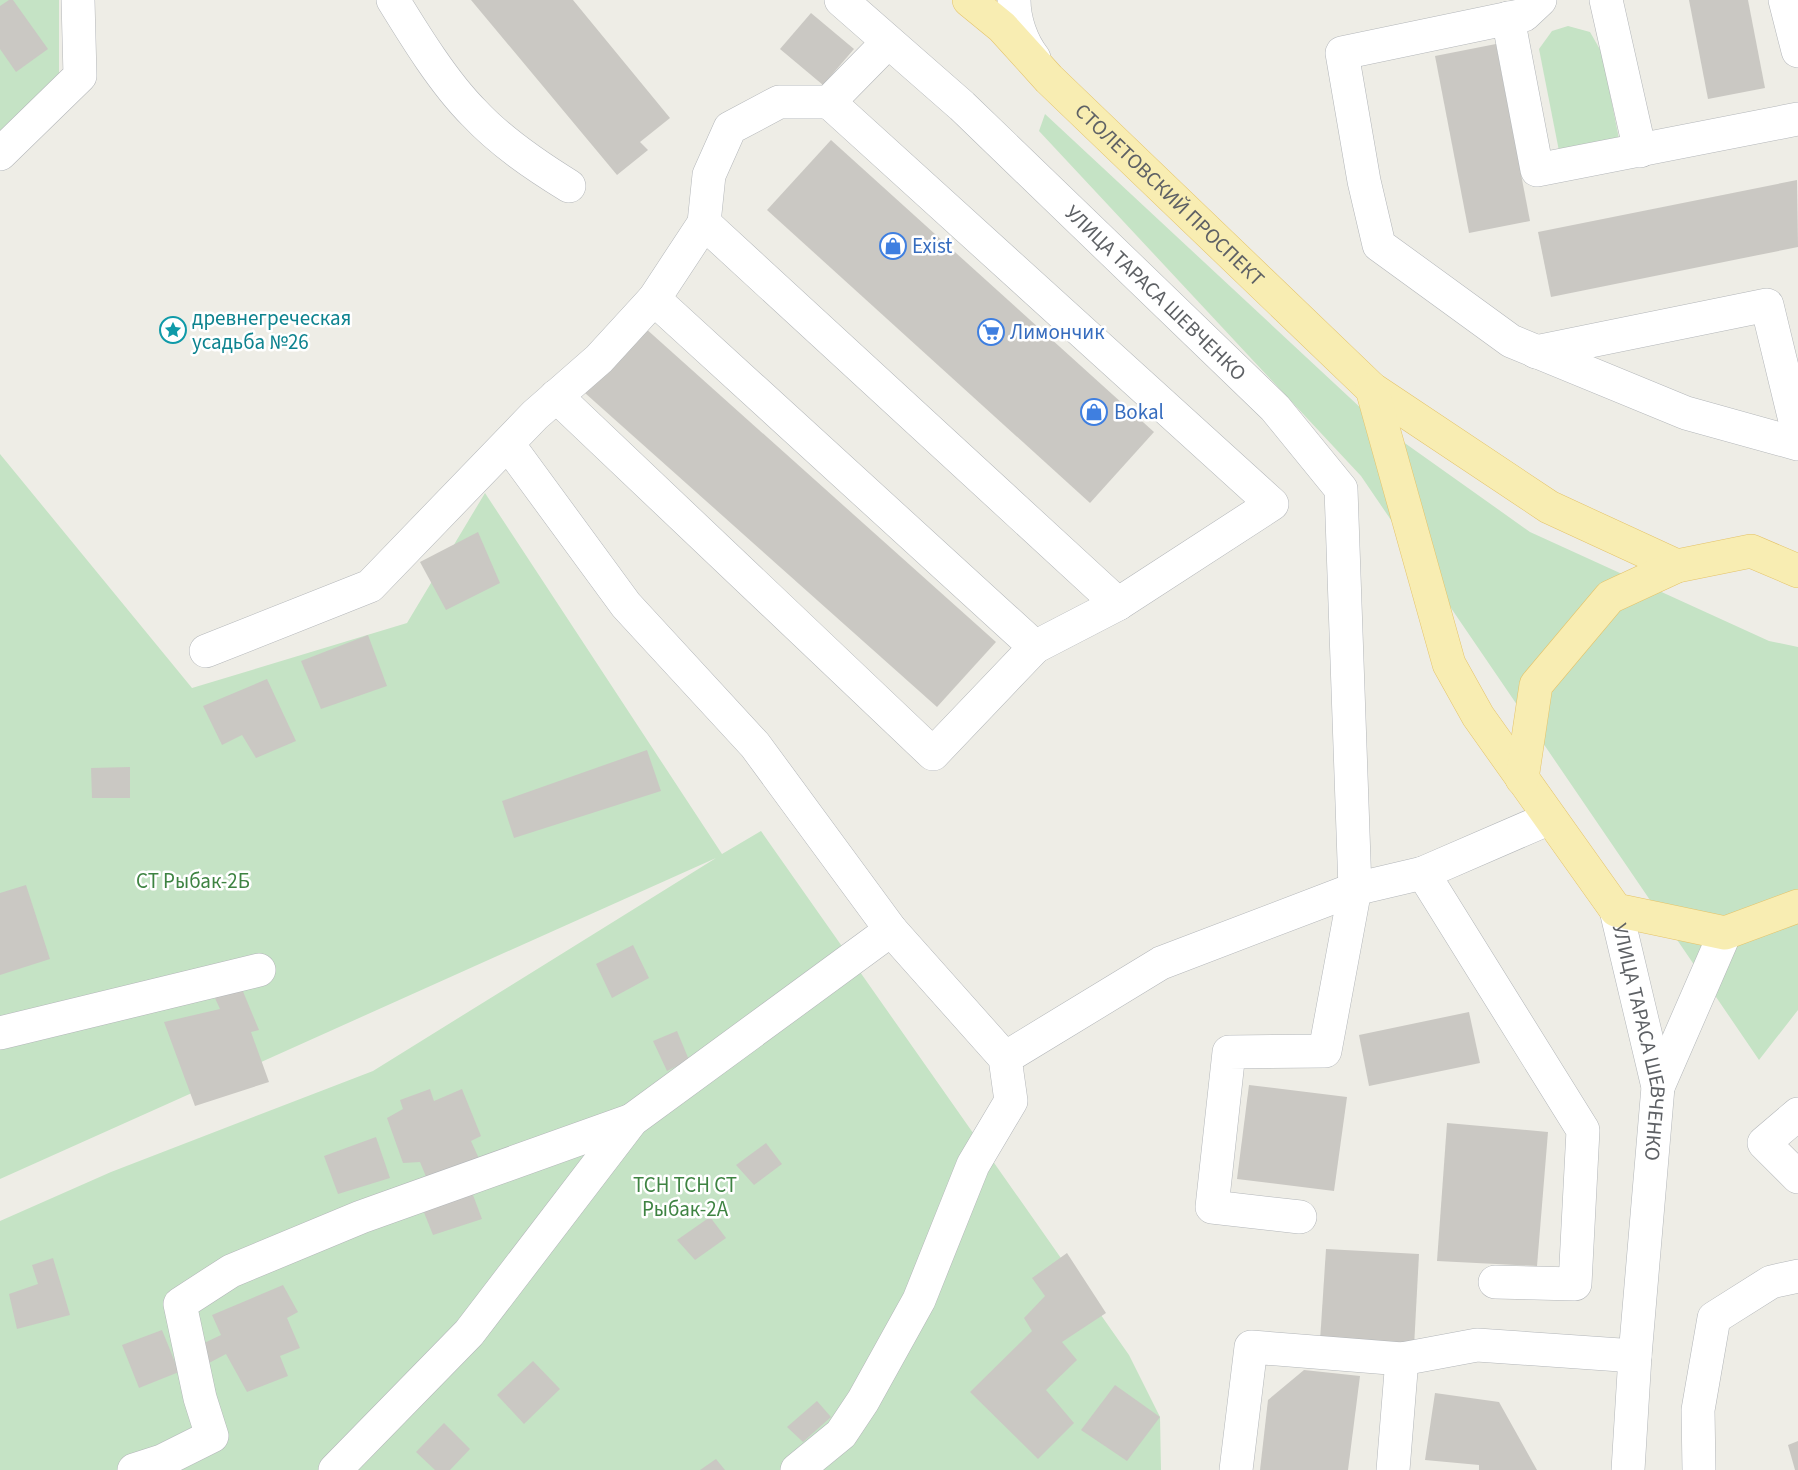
<svg xmlns="http://www.w3.org/2000/svg" width="1798" height="1470" viewBox="0 0 1798 1470" font-family="'Source Sans 3',sans-serif">
	<style>
		.green { fill: #c5e3c5 }
		.building { fill: #cac8c3 }
		.lines { fill: none; stroke-linecap: round; stroke-linejoin: round }
		.minor-casing { stroke: #b3b6b9; stroke-width: 34 }
		.major-casing { stroke: #e4c369; stroke-width: 34 }
		.minor { stroke: #fff; stroke-width: 33 }
		.major { stroke: #f8edb2; stroke-width: 33 }
		.labels { text-anchor: middle; dominant-baseline: central; stroke-width: 5; stroke-linejoin: round; paint-order: stroke }
		.street-label { font-size: 21px; fill: #5e6165; stroke: #fff }
		.shop-label { font-size: 21px; fill: #366cbe; stroke: #fff; text-anchor: start }
		.culture-label { font-size: 21px; fill: #0d838f; stroke: #fff; text-anchor: start }
		.park-label { font-size: 21px; fill: #3e8342; stroke: #fff }
	</style>
	<rect width="100%" height="100%" fill="#eeede6"/>
	<!-- green -->
	<g class="green">
		<polygon points="0,0 59,0 59,73 0,137"/>
		<polygon points="1568,26 1590,32 1602,53 1619,139 1559,151 1539,49 1552,31"/>
		<polygon points="1045,114 1378,424 1530,532 1769,641 1798,647 1798,1010 1759,1060 1361,476 1039,131"/>
		<polygon points="0,454 192,688 407,623 485,493 722,854 761,831 1129,1355 1160,1417 1161,1470 0,1470 0,1221 111,1172 373,1071 716,858 0,1179"/>
	</g>
	<!-- building -->
	<g class="building">
		<polygon points="9,0 13,0 48,49 16,72 0,49 0,6"/>
		<polygon points="471,0 573,0 670,118 640,142 648,150 617,175"/>
		<polygon points="1689,0 1748,0 1765,88 1708,99"/>
		<polygon points="811,13 854,49 823,85 780,49"/>
		<polygon points="1496,44 1530,221 1469,233 1435,56"/>
		<polygon points="831,140 1154,432 1090,503 767,210"/>
		<polygon points="1797,180 1798,247 1551,297 1538,232"/>
		<polygon points="644,327 996,642 937,707 585,393"/>
		<polygon points="478,532 500,583 446,610 420,562"/>
		<polygon points="368,635 387,686 321,709 301,661"/>
		<polygon points="267,679 296,741 256,758 242,735 222,745 203,706"/>
		<polygon points="647,750 661,791 514,838 502,801"/>
		<polygon points="130,767 130,798 92,798 91,768"/>
		<polygon points="26,885 50,959 0,975 0,893"/>
		<polygon points="633,945 649,978 612,998 596,964"/>
		<polygon points="242,989 259,1030 251,1032 269,1082 195,1106 164,1022 220,1009 214,996"/>
		<polygon points="1469,1012 1480,1063 1369,1086 1359,1035"/>
		<polygon points="677,1031 689,1060 667,1071 653,1041"/>
		<polygon points="1249,1085 1347,1097 1334,1191 1237,1179"/>
		<polygon points="430,1089 434,1101 462,1089 481,1136 471,1141 481,1163 427,1179 420,1162 403,1163 387,1118 403,1109 400,1100"/>
		<polygon points="1447,1123 1548,1132 1537,1266 1437,1261"/>
		<polygon points="376,1137 390,1178 338,1194 324,1156"/>
		<polygon points="766,1143 782,1164 754,1185 736,1165"/>
		<polygon points="470,1187 482,1219 433,1235 421,1205"/>
		<polygon points="710,1217 726,1238 695,1260 677,1240"/>
		<polygon points="1326,1249 1419,1254 1414,1347 1320,1341"/>
		<polygon points="1067,1253 1106,1313 1062,1342 1077,1360 1046,1390 1074,1423 1038,1459 970,1392 1032,1331 1024,1318 1045,1296 1032,1278"/>
		<polygon points="53,1258 70,1315 17,1329 9,1294 38,1284 32,1265"/>
		<polygon points="283,1285 298,1312 287,1318 300,1348 280,1356 288,1376 247,1392 226,1354 209,1363 202,1344 221,1335 212,1315"/>
		<polygon points="162,1330 179,1372 139,1388 122,1345"/>
		<polygon points="533,1361 560,1389 524,1424 497,1395"/>
		<polygon points="1304,1370 1360,1376 1348,1470 1260,1470 1268,1400"/>
		<polygon points="1115,1385 1160,1417 1127,1461 1081,1430"/>
		<polygon points="1435,1393 1499,1402 1537,1470 1479,1470 1479,1465 1425,1460"/>
		<polygon points="817,1401 831,1417 803,1442 787,1427"/>
		<polygon points="444,1423 470,1449 450,1470 435,1470 416,1452"/>
		<polygon points="1798,1441 1798,1470 1795,1470 1788,1445"/>
		<polygon points="716,1459 725,1470 700,1470"/>
	</g>
	<g class="lines">
		<defs>
			<g id="minor">
				<path d="M393,0c22,36 51,83 81,113 27,29 61,52 95,73"/>
				<path id="s1" d="M841,0l121,106 313,302 66,81 14,400 -30,162 -96,1 -17,155 88,10"/>
				<path d="M1014,0c0,20 8,43 20,58"/>
				<polyline points="1540,0 1524,15 1342,53 1364,181 1379,245 1511,341 1686,413 1798,444"/>
				<polyline points="1606,0 1640,151"/>
				<polyline points="1785,0 1798,51"/>
				<polyline points="1508,18 1537,170 1798,119"/>
				<polyline points="0,154 80,76 78,0"/>
				<polyline points="704,223 1118,604 1272,504 829,102"/>
				<polyline points="1536,352 1767,305 1798,433"/>
				<polyline points="556,396 933,754 1035,647 654,299"/>
				<polyline points="508,444 626,605 755,745 891,930 1005,1058 1011,1101 973,1165 919,1300 863,1401 841,1434 797,1470"/>
				<polyline points="1035,647 1118,604"/>
				<polyline points="206,651 370,586 535,415 599,359 654,299 704,223 709,175 730,128 779,102 829,102 888,42"/>
				<path id="s2" d="M1616,910l42,177 -23,269 -7,114"/>
				<polyline points="0,1033 259,970"/>
				<polyline points="1005,1058 1161,963 1355,889 1423,873"/>
				<polyline points="1658,1087 1725,933"/>
				<polyline points="1798,1114 1764,1143 1798,1177"/>
				<polyline points="1495,1282 1575,1284 1583,1130 1423,873 1550,818"/>
				<polyline points="134,1470 162,1461 212,1436 200,1398 180,1304 231,1271 361,1217 632,1120"/>
				<polyline points="335,1470 469,1333 632,1120 891,930"/>
				<polyline points="1236,1470 1251,1347 1402,1359 1477,1345 1635,1356"/>
				<polyline points="1393,1470 1402,1359"/>
				<polyline points="1699,1470 1698,1410 1714,1318 1771,1282 1798,1276"/>
			</g>
			<g id="major">
				<path id="s3" d="M969,0l33,27 47,52 323,310 177,118 128,59"/>
				<polyline points="1372,389 1449,664 1478,716 1616,910 1725,933 1798,906"/>
				<polyline points="1522,779 1536,685 1610,597 1677,566 1751,551 1798,571"/>
			</g>
		</defs>
		<!-- minor casing -->
		<use href="#minor" class="minor-casing"/>
		<!-- major casing -->
		<use href="#major" class="major-casing"/>
		<!-- minor -->
		<use href="#minor" class="minor"/>
		<!-- major -->
		<use href="#major" class="major"/>
	</g>
	<!-- icons -->
	<defs>
		<symbol id="shop-ring" viewBox="-11 -11 22 22"><circle r="9.5" fill="#fff" stroke="#3f7fe0" stroke-width="1.5"/><path d="M-5-2.5h2.3a2.7 3.5 0 0 1 5.4 0H5L5.5 6h-11ZM-1.5-2.5h3a1.5 2.3 0 0 0-3 0Z" fill="#3f7fe0"/></symbol>
		<symbol id="sight-ring" viewBox="-11 -11 22 22"><circle r="9.5" fill="#fff" stroke="#0f9aa8" stroke-width="1.5"/><path d="M0-6L1.8-2.2L6-1.7L2.9 1.2L3.7 5.4L0 3.3L-3.7 5.4L-2.9 1.2L-6-1.7L-1.8-2.2Z" fill="#0f9aa8"/></symbol>
		<symbol id="supermarket-ring" viewBox="-11 -11 22 22"><circle r="9.5" fill="#fff" stroke="#3f7fe0" stroke-width="1.5"/><path d="M-6-5.5h2.5l.6 2H6L4.5 2H-2.5L-4.4-4H-6ZM-1.5 3.2a1.3 1.3 0 1 0 .1 0ZM3 3.2a1.3 1.3 0 1 0 .1 0Z" fill="#3f7fe0"/></symbol>
	</defs>
	<g fill-rule="evenodd">
		<use href="#shop-ring" x="878" y="231" width="30" height="30"/>
		<use href="#sight-ring" x="158" y="315" width="30" height="30"/>
		<use href="#supermarket-ring" x="976" y="317" width="30" height="30"/>
		<use href="#shop-ring" x="1079" y="397" width="30" height="30"/>
	</g>
	<g class="labels">
		<!-- street labels -->
		<g class="street-label">
			<text stroke="none"><textPath href="#s3" startOffset="280">СТОЛЕТОВСКИЙ ПРОСПЕКТ</textPath></text>
			<text stroke="none"><textPath href="#s1" startOffset="430">УЛИЦА ТАРАСА ШЕВЧЕНКО</textPath></text>
			<text stroke="none"><textPath href="#s2" startOffset="135">УЛИЦА ТАРАСА ШЕВЧЕНКО</textPath></text>
		</g>
		<!-- shop labels -->
		<g class="shop-label">
			<text x="912" y="246">Exist</text>
			<text x="1010" y="332">Лимончик</text>
			<text x="1114" y="412">Bokal</text>
		</g>
		<!-- culture labels -->
		<g class="culture-label">
			<text x="192" y="318">древнегреческая<tspan x="192" dy="24">усадьба №26</tspan></text>
		</g>
		<!-- park labels -->
		<g class="park-label">
			<text x="193" y="881">СТ Рыбак-2Б</text>
			<text x="685" y="1185">ТСН ТСН СТ<tspan x="685" dy="24">Рыбак-2А</tspan></text>
		</g>
	</g>
</svg>
